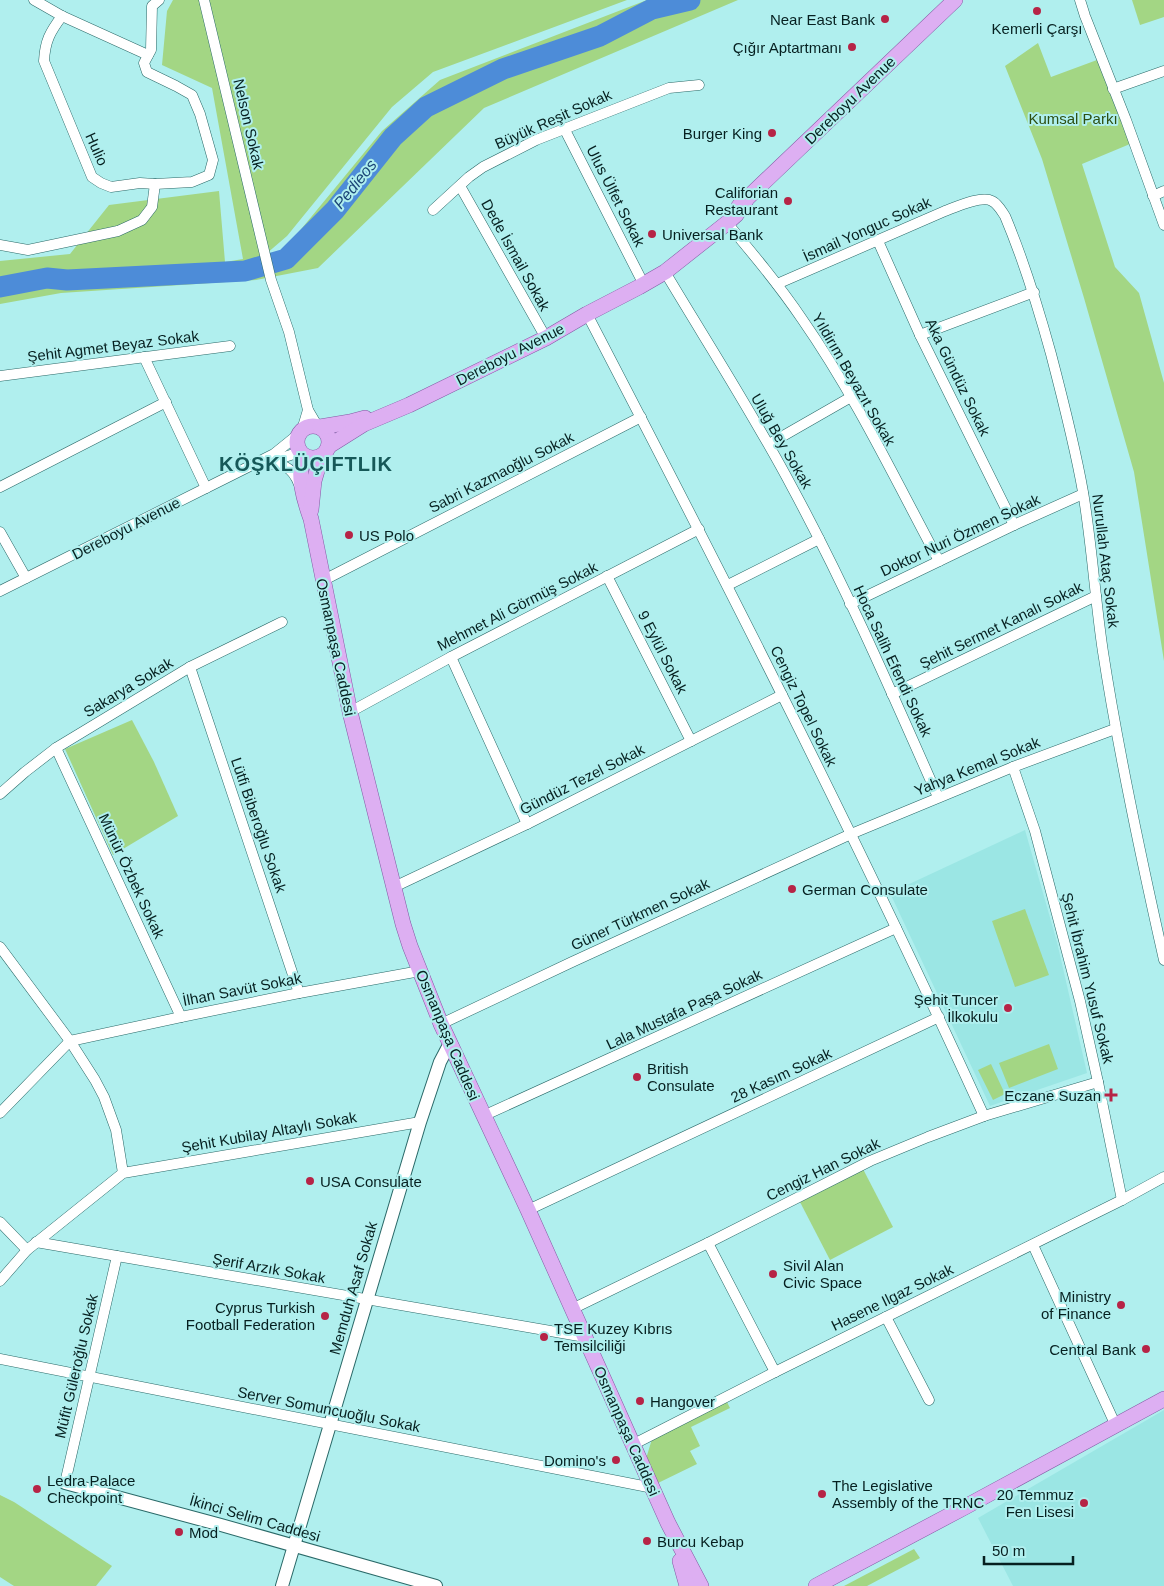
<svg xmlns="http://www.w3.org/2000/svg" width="1164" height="1586" viewBox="0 0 1164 1586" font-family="Arial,sans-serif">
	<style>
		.built { fill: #9be6e4 }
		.green { fill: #a3d684 }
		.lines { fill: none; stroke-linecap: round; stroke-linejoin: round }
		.river { stroke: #4d8cd8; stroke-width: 21 }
		.minor-casing { stroke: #2a6968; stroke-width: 11 }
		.tertiary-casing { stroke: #2a6968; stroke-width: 14 }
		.primary-casing { stroke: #835aa3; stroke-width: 16 }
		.minor { stroke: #fff; stroke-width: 10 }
		.tertiary { stroke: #fff; stroke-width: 12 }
		.primary { stroke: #ddaff2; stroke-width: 15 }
		.poi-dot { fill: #b62446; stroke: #b0efee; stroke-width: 2 }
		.labels { text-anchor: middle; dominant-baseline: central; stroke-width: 4; stroke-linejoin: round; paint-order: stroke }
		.poi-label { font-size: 15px; fill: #062020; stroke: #b0efee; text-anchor: start }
		.street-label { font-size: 15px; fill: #062020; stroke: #b0efee }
		.park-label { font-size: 15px; fill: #2c4e10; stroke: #b0efee }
		.water-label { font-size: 16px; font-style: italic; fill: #1a4577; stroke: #b0efee }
		.district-label { font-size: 20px; font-weight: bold; letter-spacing: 1px; fill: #165858; stroke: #b0efee }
	</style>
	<rect width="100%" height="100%" fill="#b0efee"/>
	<!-- built -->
	<g class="built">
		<polygon points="1025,830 1057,942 1087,1073 990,1106 890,893"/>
		<polygon points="1164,1410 1164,1586 1013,1586 978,1518"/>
	</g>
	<!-- green -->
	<g class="green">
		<polygon points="173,0 627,0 433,72 392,107 287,236 266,254 281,251 293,239 382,131 440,80 647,0 738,0 484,108 318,268 256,280 61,293 0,304 0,261 70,254 109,205 219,191 225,262 243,259 212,88 162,65 167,11"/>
		<polygon points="1132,0 1164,0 1164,17 1140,25"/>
		<polygon points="1038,43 1051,77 1097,60 1130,144 1082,164 1115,267 1139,293 1164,383 1164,661 1134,472 1084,298 1042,159 1005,66"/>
		<polygon points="132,720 154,762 178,816 113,855 65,749"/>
		<polygon points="1025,909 1049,975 1015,987 992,921"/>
		<polygon points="1049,1044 1058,1069 1009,1088 999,1063"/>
		<polygon points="991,1064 1005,1094 993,1100 978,1070"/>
		<polygon points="863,1169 893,1227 830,1260 800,1202"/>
		<polygon points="727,1402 730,1408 691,1427 700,1446 690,1451 697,1464 656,1484 645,1462 652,1439"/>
		<polygon points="0,1495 14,1502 112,1566 96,1586 14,1586 0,1577"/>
		<polygon points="914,1549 920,1558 867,1586 844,1586"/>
	</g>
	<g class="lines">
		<!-- river -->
		<polyline class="river" points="0,287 47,278 67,280 245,271 286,259 335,210 393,137 426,107 503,69 600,36 652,9 690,0"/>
		<defs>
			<g id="minor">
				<polyline points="34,0 62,16 148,55"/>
				<polyline points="204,0 271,280 289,332 308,410 318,427"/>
				<polyline points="1080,0 1085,16 1126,120 1164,225"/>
				<path d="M62,16c-12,16 -17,25 -18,45l48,116 9,6 10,4 29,-4 15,1 37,-2 17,-7 4,-15 -13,-46 -8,-19 -16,-9 -29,-14 -3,-9 7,-13 1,-44 7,-6"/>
				<polyline points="1113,89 1164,71"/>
				<polyline points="565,130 640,277"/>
				<polyline points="460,186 546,338"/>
				<polyline points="1153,196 1164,191"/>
				<polyline points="433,210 469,177 483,167 536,140 669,88 699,85"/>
				<path d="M727,223c26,31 52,62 75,96 53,76 93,160 137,242"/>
				<polyline points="878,241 920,335 1014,525"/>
				<polyline points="0,245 28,250 118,231 142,220 152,207 155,184"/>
				<path d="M665,272c43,72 89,143 128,217 54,100 99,204 145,308"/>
				<path d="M777,284l168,-73c11,-4 37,-16 47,-10 6,3 9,9 13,15 19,45 33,91 46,138 12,46 24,92 32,138 9,53 12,107 20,160 16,104 38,206 61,308"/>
				<path d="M587,314c138,265 273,530 397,802"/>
				<polyline points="920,335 1034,292"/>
				<polyline points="144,357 206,488"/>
				<polyline points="0,376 230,346"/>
				<polyline points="302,430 308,410"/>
				<polyline points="769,444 851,397"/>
				<polyline points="272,461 300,452"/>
				<path d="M264,464c19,0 27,1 35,20"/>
				<polyline points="0,487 166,402"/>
				<polyline points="0,532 26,578"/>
				<polyline points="607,576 691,741"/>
				<polyline points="322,581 641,417"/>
				<polyline points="728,585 819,539"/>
				<polyline points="0,591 274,454 300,433"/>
				<polyline points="850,604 1014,525 1083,494"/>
				<polyline points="451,657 527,824"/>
				<polyline points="190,667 299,993"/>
				<polyline points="892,694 1096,596"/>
				<polyline points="350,712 451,657 699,529"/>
				<polyline points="56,748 181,1017"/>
				<polyline points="1013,767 1035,831 1080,1001 1098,1082 1122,1200"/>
				<polyline points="0,794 25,772 56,748 190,667 282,622"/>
				<polyline points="394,887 527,824 782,695"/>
				<polyline points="0,947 70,1041 95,1080 104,1097 116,1130 123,1173"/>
				<polyline points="441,1024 572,962 851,834 1013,767 1115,729"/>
				<polyline points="0,1113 70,1041 181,1017 299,993 420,971"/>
				<polyline points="483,1116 896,928"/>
				<polyline points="528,1210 939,1017"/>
				<polyline points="0,1222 27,1250"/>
				<polyline points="36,1242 585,1337"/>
				<polyline points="708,1243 775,1372"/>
				<polyline points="1033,1245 1116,1426"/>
				<polyline points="0,1281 27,1250 123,1173 420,1122"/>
				<polyline points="572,1309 708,1243 870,1161 928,1137 984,1116 1098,1082"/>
				<polyline points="886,1317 929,1400"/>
				<polyline points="0,1359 653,1488"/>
				<polyline points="634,1444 775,1372 1122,1200 1164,1177"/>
				<polyline points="65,1483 117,1256"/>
			</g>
			<g id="tertiary">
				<polyline points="65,1483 221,1525 436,1586"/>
				<polyline points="282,1586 420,1122 440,1062 450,1043"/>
			</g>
			<g id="primary">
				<polyline points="739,206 955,0"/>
				<circle cx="313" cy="442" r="16"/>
				<polyline points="320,427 350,422 365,418"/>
				<polyline points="329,446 364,424 409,405 546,338 587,314 639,287 665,272 727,223 736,215 746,200"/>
				<path d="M302,454c-4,23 1,43 9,65l39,193 53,212 7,22 31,78 87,186 140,313 33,63"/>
				<polyline points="311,510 314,481 321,457"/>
				<polyline points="680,1561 687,1586"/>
				<polyline points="816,1586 965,1507 1164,1399"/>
			</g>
		</defs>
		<!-- minor casing -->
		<use href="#minor" class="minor-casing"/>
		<!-- tertiary casing -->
		<use href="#tertiary" class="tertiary-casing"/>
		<!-- primary casing -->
		<use href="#primary" class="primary-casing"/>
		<!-- minor -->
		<use href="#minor" class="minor"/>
		<!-- tertiary -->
		<use href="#tertiary" class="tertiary"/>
		<!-- primary -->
		<use href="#primary" class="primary"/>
	</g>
	<!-- markers -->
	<g class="poi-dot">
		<circle cx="1037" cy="11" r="5"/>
		<circle cx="885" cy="19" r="5"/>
		<circle cx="852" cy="47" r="5"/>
		<circle cx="772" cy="133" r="5"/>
		<circle cx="788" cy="201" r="5"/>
		<circle cx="652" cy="234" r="5"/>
		<circle cx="349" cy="535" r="5"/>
		<circle cx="792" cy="889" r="5"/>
		<circle cx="1008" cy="1008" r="5"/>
		<circle cx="637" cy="1077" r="5"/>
		<path d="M1108.5 1087.5h5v5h5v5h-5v5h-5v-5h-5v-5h5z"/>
		<circle cx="310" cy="1181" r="5"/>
		<circle cx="773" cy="1274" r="5"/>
		<circle cx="1121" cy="1305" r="5"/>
		<circle cx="325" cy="1316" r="5"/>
		<circle cx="544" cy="1337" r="5"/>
		<circle cx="1146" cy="1349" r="5"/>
		<circle cx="640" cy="1401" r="5"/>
		<circle cx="616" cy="1460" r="5"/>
		<circle cx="37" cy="1489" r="5"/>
		<circle cx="822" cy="1494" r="5"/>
		<circle cx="1084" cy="1503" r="5"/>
		<circle cx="179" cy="1532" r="5"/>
		<circle cx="647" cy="1541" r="5"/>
	</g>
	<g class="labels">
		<!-- poi labels -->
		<g class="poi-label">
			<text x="875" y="19" text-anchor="end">Near East Bank</text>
			<text x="1037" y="28" text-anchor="middle">Kemerli Çarşı</text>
			<text x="842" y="47" text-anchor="end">Çığır Aptartmanı</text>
			<text x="762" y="133" text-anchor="end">Burger King</text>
			<text x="778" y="192" text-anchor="end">Califorian<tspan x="778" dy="17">Restaurant</tspan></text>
			<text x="662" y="234">Universal Bank</text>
			<text x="359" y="535">US Polo</text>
			<text x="802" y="889">German Consulate</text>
			<text x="998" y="999" text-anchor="end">Şehit Tuncer<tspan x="998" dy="17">İlkokulu</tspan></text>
			<text x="647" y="1068">British<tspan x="647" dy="17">Consulate</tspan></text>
			<text x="1101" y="1095" text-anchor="end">Eczane Suzan</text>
			<text x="320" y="1181">USA Consulate</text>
			<text x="783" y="1265">Sivil Alan<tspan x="783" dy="17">Civic Space</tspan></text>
			<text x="1111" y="1296" text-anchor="end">Ministry<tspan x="1111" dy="17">of Finance</tspan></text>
			<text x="315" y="1307" text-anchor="end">Cyprus Turkish<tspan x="315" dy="17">Football Federation</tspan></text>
			<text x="554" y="1328">TSE Kuzey Kıbrıs<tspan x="554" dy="17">Temsilciliği</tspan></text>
			<text x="1136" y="1349" text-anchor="end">Central Bank</text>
			<text x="650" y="1401">Hangover</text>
			<text x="606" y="1460" text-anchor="end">Domino's</text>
			<text x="47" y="1480">Ledra Palace<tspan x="47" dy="17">Checkpoint</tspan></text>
			<text x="832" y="1485">The Legislative<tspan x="832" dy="17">Assembly of the TRNC</tspan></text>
			<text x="1074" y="1494" text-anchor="end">20 Temmuz<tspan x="1074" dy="17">Fen Lisesi</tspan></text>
			<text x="189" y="1532">Mod</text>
			<text x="657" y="1541">Burcu Kebap</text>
		</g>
		<!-- street labels -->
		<g class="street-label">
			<text transform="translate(850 100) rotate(-44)">Dereboyu Avenue</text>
			<text transform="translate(553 119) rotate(-24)">Büyük Reşit Sokak</text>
			<text transform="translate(249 124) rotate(77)">Nelson Sokak</text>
			<text transform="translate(97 149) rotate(66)">Hulio</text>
			<text transform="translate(616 196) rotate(63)">Ulus Ülfet Sokak</text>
			<text transform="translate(867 229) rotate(-24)">İsmail Yonguc Sokak</text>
			<text transform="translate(516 255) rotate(61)">Dede İsmail Sokak</text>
			<text transform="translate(113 346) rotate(-7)">Şehit Agmet Beyaz Sokak</text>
			<text transform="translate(510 354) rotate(-27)">Dereboyu Avenue</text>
			<text transform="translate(958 377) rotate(64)">Aka Gündüz Sokak</text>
			<text transform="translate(854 379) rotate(60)">Yıldirım Beyazıt Sokak</text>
			<text transform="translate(782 441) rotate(60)">Uluğ Bey Sokak</text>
			<text transform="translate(501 472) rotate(-27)">Sabri Kazmaoğlu Sokak</text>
			<text transform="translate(126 528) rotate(-27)">Dereboyu Avenue</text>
			<text transform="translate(960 535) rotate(-25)">Doktor Nuri Özmen Sokak</text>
			<text transform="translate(1106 561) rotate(83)">Nurullah Ataç Sokak</text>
			<text transform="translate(517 606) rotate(-27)">Mehmet Ali Görmüş Sokak</text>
			<text transform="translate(1001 625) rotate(-26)">Şehit Sermet Kanalı Sokak</text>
			<text transform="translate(336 647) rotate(78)">Osmanpaşa Caddesi</text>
			<text transform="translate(663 652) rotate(63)">9 Eylül Sokak</text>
			<text transform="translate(893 661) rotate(65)">Hoca Salih Efendi Sokak</text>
			<text transform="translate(128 687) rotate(-31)">Sakarya Sokak</text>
			<text transform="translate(804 706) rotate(64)">Cengiz Topel Sokak</text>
			<text transform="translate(977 766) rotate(-22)">Yahya Kemal Sokak</text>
			<text transform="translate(582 779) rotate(-27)">Gündüz Tezel Sokak</text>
			<text transform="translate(259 825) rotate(71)">Lütfi Biberoğlu Sokak</text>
			<text transform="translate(132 876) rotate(65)">Münür Özbek Sokak</text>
			<text transform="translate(640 914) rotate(-25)">Güner Türkmen Sokak</text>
			<text transform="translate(1088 978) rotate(76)">Şehit İbrahim Yusuf Sokak</text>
			<text transform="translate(242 989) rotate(-11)">İlhan Savüt Sokak</text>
			<text transform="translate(684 1009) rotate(-25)">Lala Mustafa Paşa Sokak</text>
			<text transform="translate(448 1035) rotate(67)">Osmanpaşa Caddesi</text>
			<text transform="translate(781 1075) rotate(-25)">28 Kasım Sokak</text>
			<text transform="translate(269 1132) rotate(-10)">Şehit Kubilay Altaylı Sokak</text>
			<text transform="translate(823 1169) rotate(-26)">Cengiz Han Sokak</text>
			<text transform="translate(269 1268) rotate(10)">Şerif Arzık Sokak</text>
			<text transform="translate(353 1288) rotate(-74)">Memduh Asaf Sokak</text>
			<text transform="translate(892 1297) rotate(-26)">Hasene Ilgaz Sokak</text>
			<text transform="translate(76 1366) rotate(-77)">Müfit Güleroğlu Sokak</text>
			<text transform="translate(329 1409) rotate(11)">Server Somuncuoğlu Sokak</text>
			<text transform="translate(627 1431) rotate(66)">Osmanpaşa Caddesi</text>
			<text transform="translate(255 1518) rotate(16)">İkinci Selim Caddesi</text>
		</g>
		<!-- park labels -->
		<g class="park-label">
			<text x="1073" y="118">Kumsal Parkı</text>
		</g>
		<!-- water labels -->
		<g class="water-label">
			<text transform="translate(355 184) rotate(-51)">Pedieos</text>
		</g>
		<!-- district labels -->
		<g class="district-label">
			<text x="306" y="464">KÖŞKLÜÇIFTLIK</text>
		</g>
	</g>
	<!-- scale -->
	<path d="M984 1556v8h89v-8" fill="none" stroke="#062020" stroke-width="2.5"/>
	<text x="992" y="1556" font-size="15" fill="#062020" stroke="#b0efee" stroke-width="4" paint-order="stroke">50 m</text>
</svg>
